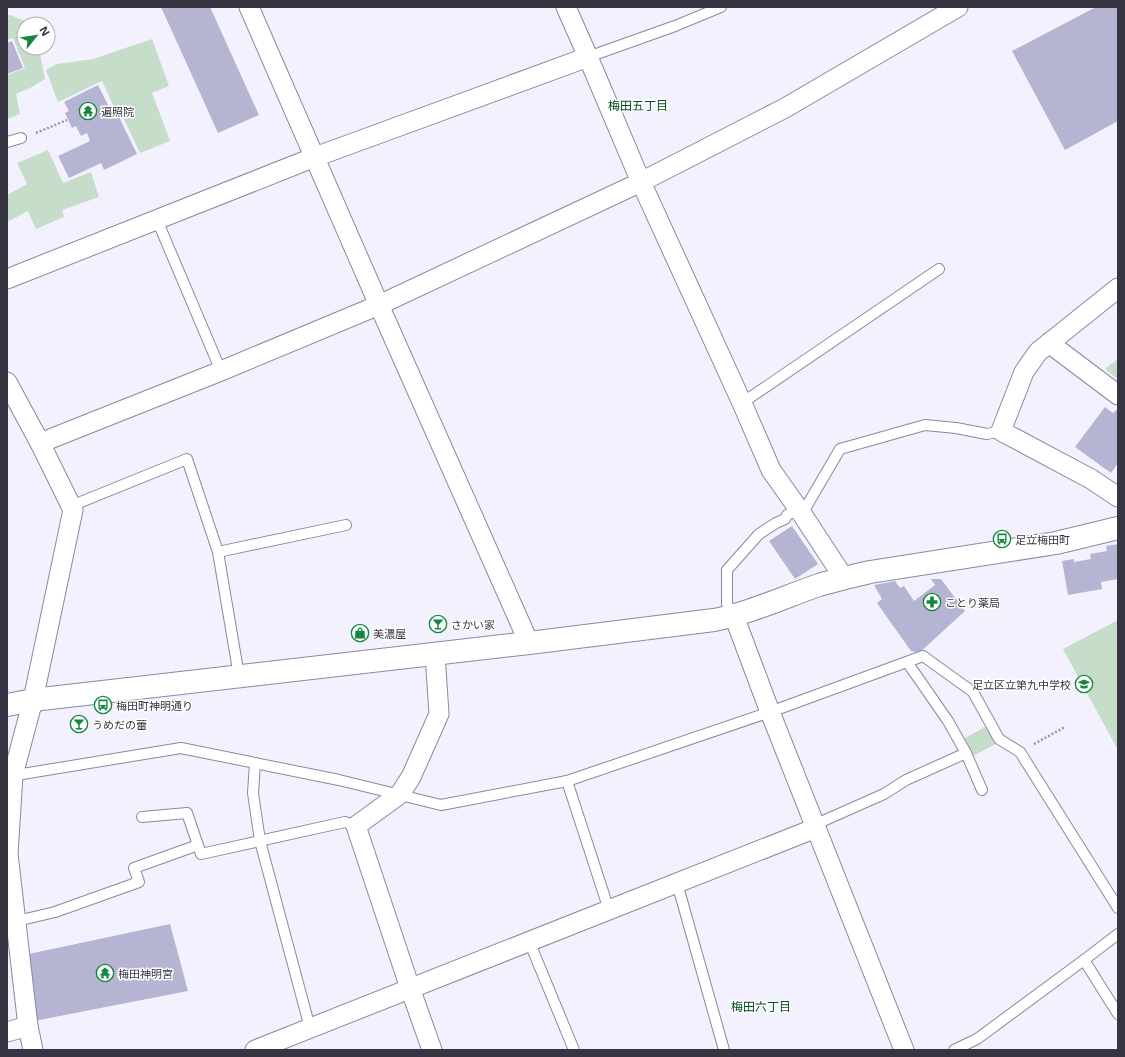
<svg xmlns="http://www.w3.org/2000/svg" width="1125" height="1057" viewBox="0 0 1125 1057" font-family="'Open Sans','Noto Sans JP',sans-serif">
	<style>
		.green { fill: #c5ddc9 }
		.building { fill: #b6b4d3 }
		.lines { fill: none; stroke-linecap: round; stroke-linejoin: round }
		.lane-casing { stroke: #8a88a4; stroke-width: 12 }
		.street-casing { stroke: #8a88a4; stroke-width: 21 }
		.secondary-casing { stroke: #8a88a4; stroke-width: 24 }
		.path { stroke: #9998a4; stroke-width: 2.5; stroke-dasharray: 2 2; stroke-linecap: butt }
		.lane { stroke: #fff; stroke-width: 10 }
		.street { stroke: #fff; stroke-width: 19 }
		.secondary { stroke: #fff; stroke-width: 22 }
		.labels { text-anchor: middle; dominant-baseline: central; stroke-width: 3; stroke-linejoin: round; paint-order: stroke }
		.poi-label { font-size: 11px; fill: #363541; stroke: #fff; text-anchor: start }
		.neighbourhood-label { font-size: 12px; fill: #044e21; stroke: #fff }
	</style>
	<rect width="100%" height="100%" fill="#f2f1fd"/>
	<!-- green -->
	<g class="green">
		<polygon points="11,15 24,21 25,24 24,24 24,48 38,48 39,49 45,79 30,88 16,94 20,114 7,119 7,75 25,68 13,38 7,40 7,16"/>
		<polygon points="152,39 169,86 152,93 170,141 140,153 121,113 117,114 102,81 58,102 46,70 57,64 93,59"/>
		<polygon points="48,150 63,183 91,172 99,197 62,210 64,217 36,229 28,211 7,222 7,195 27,184 17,163"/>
		<polygon points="1118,359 1118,379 1107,371 1106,368"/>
		<polygon points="1118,620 1118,750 1063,649"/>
		<polygon points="987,726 996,744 973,756 963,739"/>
	</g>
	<!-- building -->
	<g class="building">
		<polygon points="161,7 210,7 259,115 218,133"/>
		<polygon points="1096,7 1118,7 1118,121 1065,150 1012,51"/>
		<polygon points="12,41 23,68 7,74 7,43"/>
		<polygon points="98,85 115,119 119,117 137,154 104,170 101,163 69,178 58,156 90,141 87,133 81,136 76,126 72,128 65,113 69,111 64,102"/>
		<polygon points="1105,407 1113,413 1116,410 1118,411 1118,463 1111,473 1075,447"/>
		<polygon points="792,526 818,564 795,579 769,541"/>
		<polygon points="1118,544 1118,579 1101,582 1102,589 1068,595 1062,561 1074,559 1074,562 1091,559 1090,554 1107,551 1106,546"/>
		<polygon points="931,579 941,579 965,611 919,653 911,651 877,603 882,599 874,585 895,581 900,588 904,586 914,601 935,585"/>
		<polygon points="170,924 188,991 34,1021 24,955"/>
	</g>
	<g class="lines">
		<defs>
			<g id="lane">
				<polyline points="588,57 675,26 721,7"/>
				<polyline points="7,142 21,138"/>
				<polyline points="157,220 221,371"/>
				<polyline points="742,403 939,269"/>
				<polyline points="71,506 187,459 218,552 346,525"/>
				<polyline points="802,514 840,449 925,425 956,428 987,434 1001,431"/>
				<polyline points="218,552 239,676"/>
				<polyline points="734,616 727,604 727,570 759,534 776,523 785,519 787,515 799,509"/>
				<polyline points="907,662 948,721 966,753 982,790"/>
				<polyline points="255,763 253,793 260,841 310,1028"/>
				<polyline points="10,776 181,748 339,780 441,805 567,781 770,712 923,656 973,692 999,739 1020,752 1118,908"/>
				<polyline points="567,781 609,910"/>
				<polyline points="142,817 187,813 201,854 345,822 356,826"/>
				<polyline points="814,825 884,794 906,780 966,753"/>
				<polyline points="677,883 724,1050"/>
				<polyline points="17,921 55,912 139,882 134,868 198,845"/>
				<polyline points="529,941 574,1050"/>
				<polyline points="1084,960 1118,1014"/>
				<polyline points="954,1050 977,1039 1084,960 1118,934"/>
			</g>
			<g id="street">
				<polyline points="249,7 379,305 529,643"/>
				<polyline points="566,7 588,57 641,182 742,403 771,470 802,514 844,578"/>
				<polyline points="7,279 315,157 588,57"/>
				<polyline points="1118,288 1038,352 1024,372 1001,431 1091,479 1118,497"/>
				<polyline points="1049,343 1118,395"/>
				<polyline points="7,382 40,443 73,510 33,700 13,775 8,854 28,1026 33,1050"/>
				<polyline points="40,443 221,371 379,305 641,182 785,108 958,7"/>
				<polyline points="734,616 770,712 904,1050"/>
				<polyline points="7,1032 28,1026"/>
				<polyline points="255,1050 816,828"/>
				<polyline points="432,1050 410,988 356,826 400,794 411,777 439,714 435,654"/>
			</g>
			<path id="secondary" d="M7,705l26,-5 496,-57 185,-23c36,-7 70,-23 105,-35 17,-5 34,-9 51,-13l186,-29 62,-15"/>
		</defs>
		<!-- lane casing -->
		<use href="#lane" class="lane-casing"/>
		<!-- street casing -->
		<use href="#street" class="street-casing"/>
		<!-- secondary casing -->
		<use href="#secondary" class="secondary-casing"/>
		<!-- path -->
		<g class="path">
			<polyline points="36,133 67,120"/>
			<polyline points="1034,744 1065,727"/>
		</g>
		<!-- lane -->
		<use href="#lane" class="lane"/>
		<!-- street -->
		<use href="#street" class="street"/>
		<!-- secondary -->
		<use href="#secondary" class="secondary"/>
	</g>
	<!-- icons -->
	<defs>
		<symbol id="temple-ring" viewBox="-11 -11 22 22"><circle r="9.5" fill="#fff" stroke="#158740" stroke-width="1.5"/><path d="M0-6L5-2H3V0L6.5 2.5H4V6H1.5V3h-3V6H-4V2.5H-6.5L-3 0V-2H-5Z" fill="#158740"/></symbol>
		<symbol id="bus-ring" viewBox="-11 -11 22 22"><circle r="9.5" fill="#fff" stroke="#158740" stroke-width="1.5"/><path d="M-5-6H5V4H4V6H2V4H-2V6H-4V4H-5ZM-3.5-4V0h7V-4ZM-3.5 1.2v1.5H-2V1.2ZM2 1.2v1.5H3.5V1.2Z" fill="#158740"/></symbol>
		<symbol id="pharmacy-ring" viewBox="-11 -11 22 22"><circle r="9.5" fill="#fff" stroke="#158740" stroke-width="1.5"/><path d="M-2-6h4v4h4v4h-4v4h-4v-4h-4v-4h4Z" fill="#158740"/></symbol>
		<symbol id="bar-ring" viewBox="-11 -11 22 22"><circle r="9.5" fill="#fff" stroke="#158740" stroke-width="1.5"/><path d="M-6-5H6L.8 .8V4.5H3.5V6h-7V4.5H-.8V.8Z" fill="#158740"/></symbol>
		<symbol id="shop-ring" viewBox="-11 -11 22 22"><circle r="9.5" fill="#fff" stroke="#158740" stroke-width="1.5"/><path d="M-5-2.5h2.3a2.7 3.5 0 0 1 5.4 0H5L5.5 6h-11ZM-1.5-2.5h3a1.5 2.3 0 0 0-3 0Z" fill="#158740"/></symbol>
		<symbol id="school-ring" viewBox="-11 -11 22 22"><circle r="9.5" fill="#fff" stroke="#158740" stroke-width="1.5"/><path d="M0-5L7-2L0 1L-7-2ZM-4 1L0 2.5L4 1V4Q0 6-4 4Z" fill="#158740"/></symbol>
	</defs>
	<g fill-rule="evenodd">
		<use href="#temple-ring" x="78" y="101" width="20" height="20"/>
		<use href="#bus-ring" x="992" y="529" width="20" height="20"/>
		<use href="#pharmacy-ring" x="922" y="592" width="20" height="20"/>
		<use href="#bar-ring" x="428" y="614" width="20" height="20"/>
		<use href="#shop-ring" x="350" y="623" width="20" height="20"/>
		<use href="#school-ring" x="1074" y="674" width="20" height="20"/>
		<use href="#bus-ring" x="93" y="695" width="20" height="20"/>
		<use href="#bar-ring" x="69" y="714" width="20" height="20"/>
		<use href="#temple-ring" x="95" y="963" width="20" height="20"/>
	</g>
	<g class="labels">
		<!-- poi labels -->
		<g class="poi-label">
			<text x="101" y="111">遍照院</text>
			<text x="1015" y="539">足立梅田町</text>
			<text x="945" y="602">ことり薬局</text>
			<text x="451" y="624">さかい家</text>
			<text x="373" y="633">美濃屋</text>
			<text x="1071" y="684" text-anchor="end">足立区立第九中学校</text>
			<text x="116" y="705">梅田町神明通り</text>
			<text x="92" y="724">うめだの蕾</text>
			<text x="118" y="973">梅田神明宮</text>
		</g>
		<!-- neighbourhood labels -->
		<g class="neighbourhood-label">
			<text x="638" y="105">梅田五丁目</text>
			<text x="761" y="1006">梅田六丁目</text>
		</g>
	</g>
	<!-- border -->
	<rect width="1125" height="1057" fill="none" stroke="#363541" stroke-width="16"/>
	<!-- north arrow -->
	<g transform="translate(36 36) rotate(60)"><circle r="19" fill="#ffffff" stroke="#afaeb3"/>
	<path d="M0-3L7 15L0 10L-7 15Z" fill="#158740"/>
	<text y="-6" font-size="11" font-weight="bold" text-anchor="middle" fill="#363541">N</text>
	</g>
</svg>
